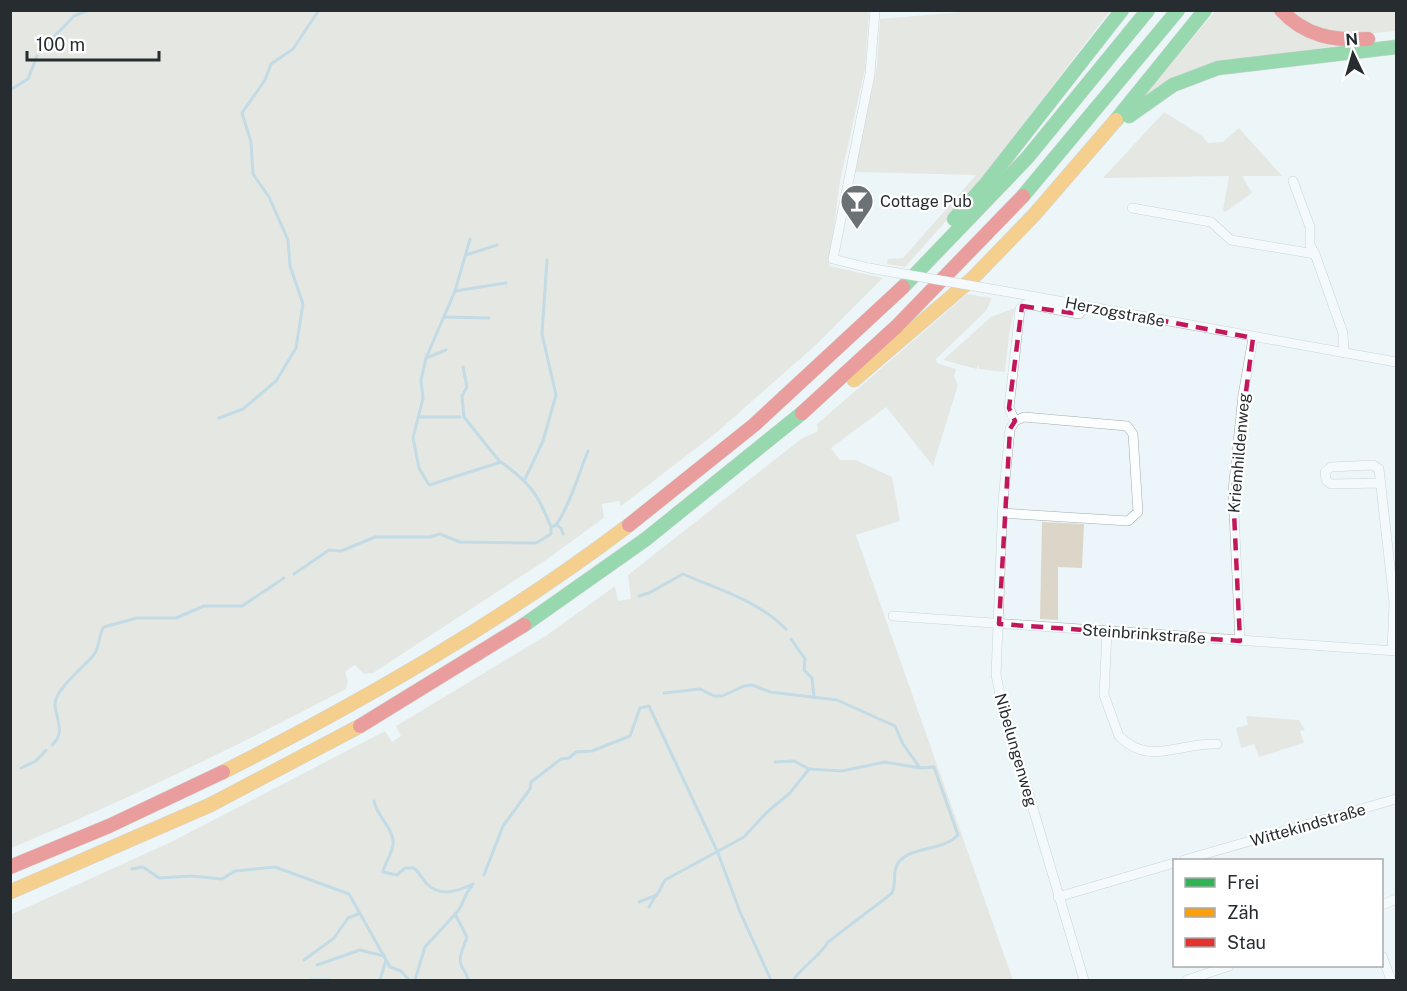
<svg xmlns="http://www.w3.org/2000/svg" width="1407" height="991" viewBox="0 0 1407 991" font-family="'Public Sans',sans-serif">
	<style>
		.green { fill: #dcd6c8 }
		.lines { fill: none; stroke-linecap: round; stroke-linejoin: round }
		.stream { stroke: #8ebacc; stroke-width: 3 }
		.street-casing { stroke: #a4abae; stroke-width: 10 }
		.fast-casing { stroke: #b3b2ab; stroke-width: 15 }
		.slow-casing { stroke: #b3b2ab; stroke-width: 15 }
		.jam-casing { stroke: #b3b2ab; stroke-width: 15 }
		.street { stroke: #fcfefe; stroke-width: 9 }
		.fast { stroke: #30b455; stroke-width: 14 }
		.slow { stroke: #ff9f0a; stroke-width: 14 }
		.jam { stroke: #e5322d; stroke-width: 14 }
		.street-bridge-casing { stroke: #a4abae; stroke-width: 10; stroke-linecap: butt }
		.street-bridge { stroke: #fcfefe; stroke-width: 9 }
		.marked { fill: none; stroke: #c2185b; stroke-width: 4.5; stroke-dasharray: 12 8; stroke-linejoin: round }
		.labels { text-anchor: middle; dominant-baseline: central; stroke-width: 4.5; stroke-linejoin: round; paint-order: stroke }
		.poi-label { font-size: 16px; fill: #262c2f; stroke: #fff; text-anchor: start }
		.street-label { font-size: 16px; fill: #262c2f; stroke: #fff }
	</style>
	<rect width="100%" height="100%" fill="#ecf5f9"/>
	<!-- green -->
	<g class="green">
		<polygon points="985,10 1110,11 964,201 905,267 887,264 888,259 903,258 976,175 854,172 877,66 880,19"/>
		<path d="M11,11h858l-4,58 -25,112 -11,85 54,12 -66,66 -101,89 -95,73 -2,-5 -17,3 2,14 -61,44 -170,111 -9,1 -9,-9 -10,7 3,9 -2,8c-109,57 -221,112 -335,159z"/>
		<polygon points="1215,11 1275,11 1351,44 1245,58 1144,97"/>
		<polygon points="1286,11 1396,11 1396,31 1354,35 1322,34"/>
		<polygon points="1164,112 1201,135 1208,143 1223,142 1239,128 1282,176 1242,176 1252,193 1225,212 1223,210 1229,176 1103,178"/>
		<polygon points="967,294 992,298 986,311 936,359 937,363 956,369 954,376 958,385 933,466 886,407 831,448 840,460 856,460 892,477 900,521 856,535 1013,980 11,980 10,915 169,843 385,731 392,742 401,736 396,726 547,635 615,586 618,601 631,599 628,575 801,439 818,431 817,424"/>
		<polygon points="1015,308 1010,328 1005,372 979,369 978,365 977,369 943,360 991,317"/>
		<polygon points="1042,522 1084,524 1082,568 1058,567 1058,620 1040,619"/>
		<polygon points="1246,716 1299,720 1305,730 1300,731 1304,743 1259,757 1254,744 1241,748 1236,728 1248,725"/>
	</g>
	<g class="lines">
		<!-- stream -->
		<g class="stream">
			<polyline points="42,49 74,16 89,10"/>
			<polyline points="10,90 28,79 37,56"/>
			<path d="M470,239l-15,52 -29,67 -5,22 2,18 -10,40 6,30 10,17 72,-23c29,21 37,32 50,65"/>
			<polyline points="466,255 497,245"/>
			<polyline points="455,291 506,283"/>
			<polyline points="444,317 489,318"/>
			<polyline points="426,358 446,350"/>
			<polyline points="463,367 467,387 462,396 464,417 500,462"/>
			<polyline points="419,417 460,417"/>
			<polyline points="219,418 243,409 276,381 296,348 303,304 290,266 288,240 269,197 253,174 251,142 242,113 265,80 271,64 293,49 319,10"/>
			<polyline points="525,479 543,441 556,395 542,334 547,260"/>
			<path d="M556,525c13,-18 23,-52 32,-74"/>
			<polyline points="294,574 329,550 341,551 375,537 430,537 440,534 460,542 536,543 551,534 551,527 556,525 561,528 563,534"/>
			<path d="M639,596l10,-3 34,-19c36,16 74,26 103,55"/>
			<polyline points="791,639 805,659 804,670 812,678 814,697"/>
			<path d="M664,693l36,-4 14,7h8l22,-10 8,-1 18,7 67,8 58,26 8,18 17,24 14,-1 24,68c-16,17 -46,10 -60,28 -7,10 0,22 -7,31l-63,48c-8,14 -24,23 -34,37"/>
			<path d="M52,745c14,-12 4,-26 3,-40 -1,-14 28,-38 37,-48 9,-9 5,-20 12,-30l33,-9h39l28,-12h38l42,-28"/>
			<polyline points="775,762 794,761 809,769"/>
			<polyline points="21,768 36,761 46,750"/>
			<path d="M374,801c3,16 21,29 19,44 -1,9 -8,17 -10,27l14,3 8,-7h9c6,5 8,10 12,15 14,15 32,8 47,1"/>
			<polyline points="132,869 143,867 159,878 192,876 222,879 235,871 275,867 349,894 390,967 401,971 409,980"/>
			<polyline points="484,875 503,826 530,789 531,782 561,759 569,758 576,752 592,751 630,736 640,708 649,706 718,853 740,912 771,980"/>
			<polyline points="639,902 657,895 665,880 744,837 767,812 790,793 809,769 842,771 885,762 920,768"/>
			<polyline points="649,907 656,895"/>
			<path d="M455,914l12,23c-3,10 -10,21 -5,30 3,5 5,7 6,13"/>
			<polyline points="304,960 334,938 348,918 358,914"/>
			<polyline points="317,965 360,950 384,956"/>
			<polyline points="310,980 329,980"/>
			<polyline points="380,980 386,960"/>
			<path d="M415,980l10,-33 33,-36c7,-9 4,-14 14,-25"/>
		</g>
		<defs>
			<g id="street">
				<polyline points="1293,181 1310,227 1310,245 1315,254"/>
				<polyline points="1132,208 1211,222 1231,240 1315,254 1343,333 1344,353"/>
				<polyline points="869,268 833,259 870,74 875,10"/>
				<polyline points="997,290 1396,362"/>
				<polyline points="1380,483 1331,484 1326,480 1325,472 1331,467 1373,465 1379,469 1394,603 1392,650"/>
				<polyline points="1002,513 1128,521 1138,512 1133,434 1127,426 1024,417 1015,421"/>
				<polyline points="893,616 1396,651"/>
				<path d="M1107,632l-3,63 15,41c30,31 61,6 98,8"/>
				<polyline points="1240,641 1233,491 1243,395 1253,338"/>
				<polyline points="1184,860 1396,799"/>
				<polyline points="1058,897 1174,863"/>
				<polyline points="1382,905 1396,899"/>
				<polyline points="1382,956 1391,980"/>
				<polyline points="1084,980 1002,704 996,675 1003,501 1010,429 1015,421 1009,408 1020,309 1027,304 1079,314 1086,306"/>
				<polyline points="1187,980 1229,966"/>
			</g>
			<g id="fast">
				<polyline points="1129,116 1173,85 1218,68 1396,47"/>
				<polyline points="1116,120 1205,10"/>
				<polyline points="1023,196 1178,10"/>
				<polyline points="954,219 985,185 1122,10"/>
				<polyline points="903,287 1027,158 1148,10"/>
				<polyline points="524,625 646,539 802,413"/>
			</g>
			<g id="slow">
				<polyline points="854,380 972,279 1034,215 1116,120"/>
				<path d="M223,772c142,-72 279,-151 406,-247"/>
				<polyline points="10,892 210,805 360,726"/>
			</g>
			<g id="jam">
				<path d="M1281,10c24,26 52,31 87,29"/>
				<polyline points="802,413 897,326 1023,196"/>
				<polyline points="629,525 754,425 903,287"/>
				<polyline points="360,726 524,625"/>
				<polyline points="10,867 109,826 223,772"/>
			</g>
		</defs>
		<!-- street casing -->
		<use href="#street" class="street-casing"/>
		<!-- fast casing -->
		<use href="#fast" class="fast-casing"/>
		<!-- slow casing -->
		<use href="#slow" class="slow-casing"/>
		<!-- jam casing -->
		<use href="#jam" class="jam-casing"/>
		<!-- street -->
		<use href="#street" class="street"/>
		<!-- fast -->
		<use href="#fast" class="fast"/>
		<!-- slow -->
		<use href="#slow" class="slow"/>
		<!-- jam -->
		<use href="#jam" class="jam"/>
		<defs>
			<polyline id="street-bridge" points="869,268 997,290"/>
		</defs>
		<!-- street-bridge casing -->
		<use href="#street-bridge" class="street-bridge-casing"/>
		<!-- street-bridge -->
		<use href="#street-bridge" class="street-bridge"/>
	</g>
	<!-- marked area -->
	<path d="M0 0H1407V991H0ZM1022,306l57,8 7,-8 167,32 -20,153 7,150 -241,-17 11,-195 5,-8 -6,-13z" fill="#ecf5f9" fill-opacity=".55" fill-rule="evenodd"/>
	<path class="marked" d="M1022,306l57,8 7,-8 167,32 -20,153 7,150 -241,-17 11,-195 5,-8 -6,-13z"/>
	<!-- icons -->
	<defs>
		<symbol id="bar-pin" viewBox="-11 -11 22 30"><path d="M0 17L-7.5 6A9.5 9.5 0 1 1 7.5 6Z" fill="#6b7276" stroke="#fff"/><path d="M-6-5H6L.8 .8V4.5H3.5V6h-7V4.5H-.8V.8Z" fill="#fff"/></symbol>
	</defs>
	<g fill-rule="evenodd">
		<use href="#bar-pin" x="838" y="182" width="38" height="52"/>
	</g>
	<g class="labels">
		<!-- poi labels -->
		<g class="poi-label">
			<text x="880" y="201">Cottage Pub</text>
		</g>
		<!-- street labels -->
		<g class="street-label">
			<text transform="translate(1115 312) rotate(11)">Herzogstraße</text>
			<text transform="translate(1239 453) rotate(-85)">Kriemhildenweg</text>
			<text transform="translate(1144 634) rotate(4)">Steinbrinkstraße</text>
			<text transform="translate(1016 750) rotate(74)">Nibelungenweg</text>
			<text transform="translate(1308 825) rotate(-16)">Wittekindstraße</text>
		</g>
	</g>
	<!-- border -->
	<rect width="1407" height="991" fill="none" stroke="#262c2f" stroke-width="24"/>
	<!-- legend -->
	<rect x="1173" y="859" width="210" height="108" fill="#ffffff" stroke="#a8abac" stroke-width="1.5"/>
	<rect x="1185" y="878" width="30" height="9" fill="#30b455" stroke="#a8abac" stroke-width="1.5"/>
	<text x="1227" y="889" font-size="18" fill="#262c2f">Frei</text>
	<rect x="1185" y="908" width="30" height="9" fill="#ff9f0a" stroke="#a8abac" stroke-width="1.5"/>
	<text x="1227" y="919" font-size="18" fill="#262c2f">Zäh</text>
	<rect x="1185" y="938" width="30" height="9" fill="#e5322d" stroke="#a8abac" stroke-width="1.5"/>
	<text x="1227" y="949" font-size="18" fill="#262c2f">Stau</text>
	<!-- north arrow -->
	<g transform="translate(1353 54) rotate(355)" stroke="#ffffff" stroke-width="4.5" paint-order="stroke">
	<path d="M0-4.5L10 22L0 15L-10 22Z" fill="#262c2f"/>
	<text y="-9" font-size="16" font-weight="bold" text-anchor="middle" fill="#262c2f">N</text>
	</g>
	<!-- scale -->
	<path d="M27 51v9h132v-9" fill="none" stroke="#262c2f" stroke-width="3"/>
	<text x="36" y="51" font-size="18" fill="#262c2f" stroke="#ffffff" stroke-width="4.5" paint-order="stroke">100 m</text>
</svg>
